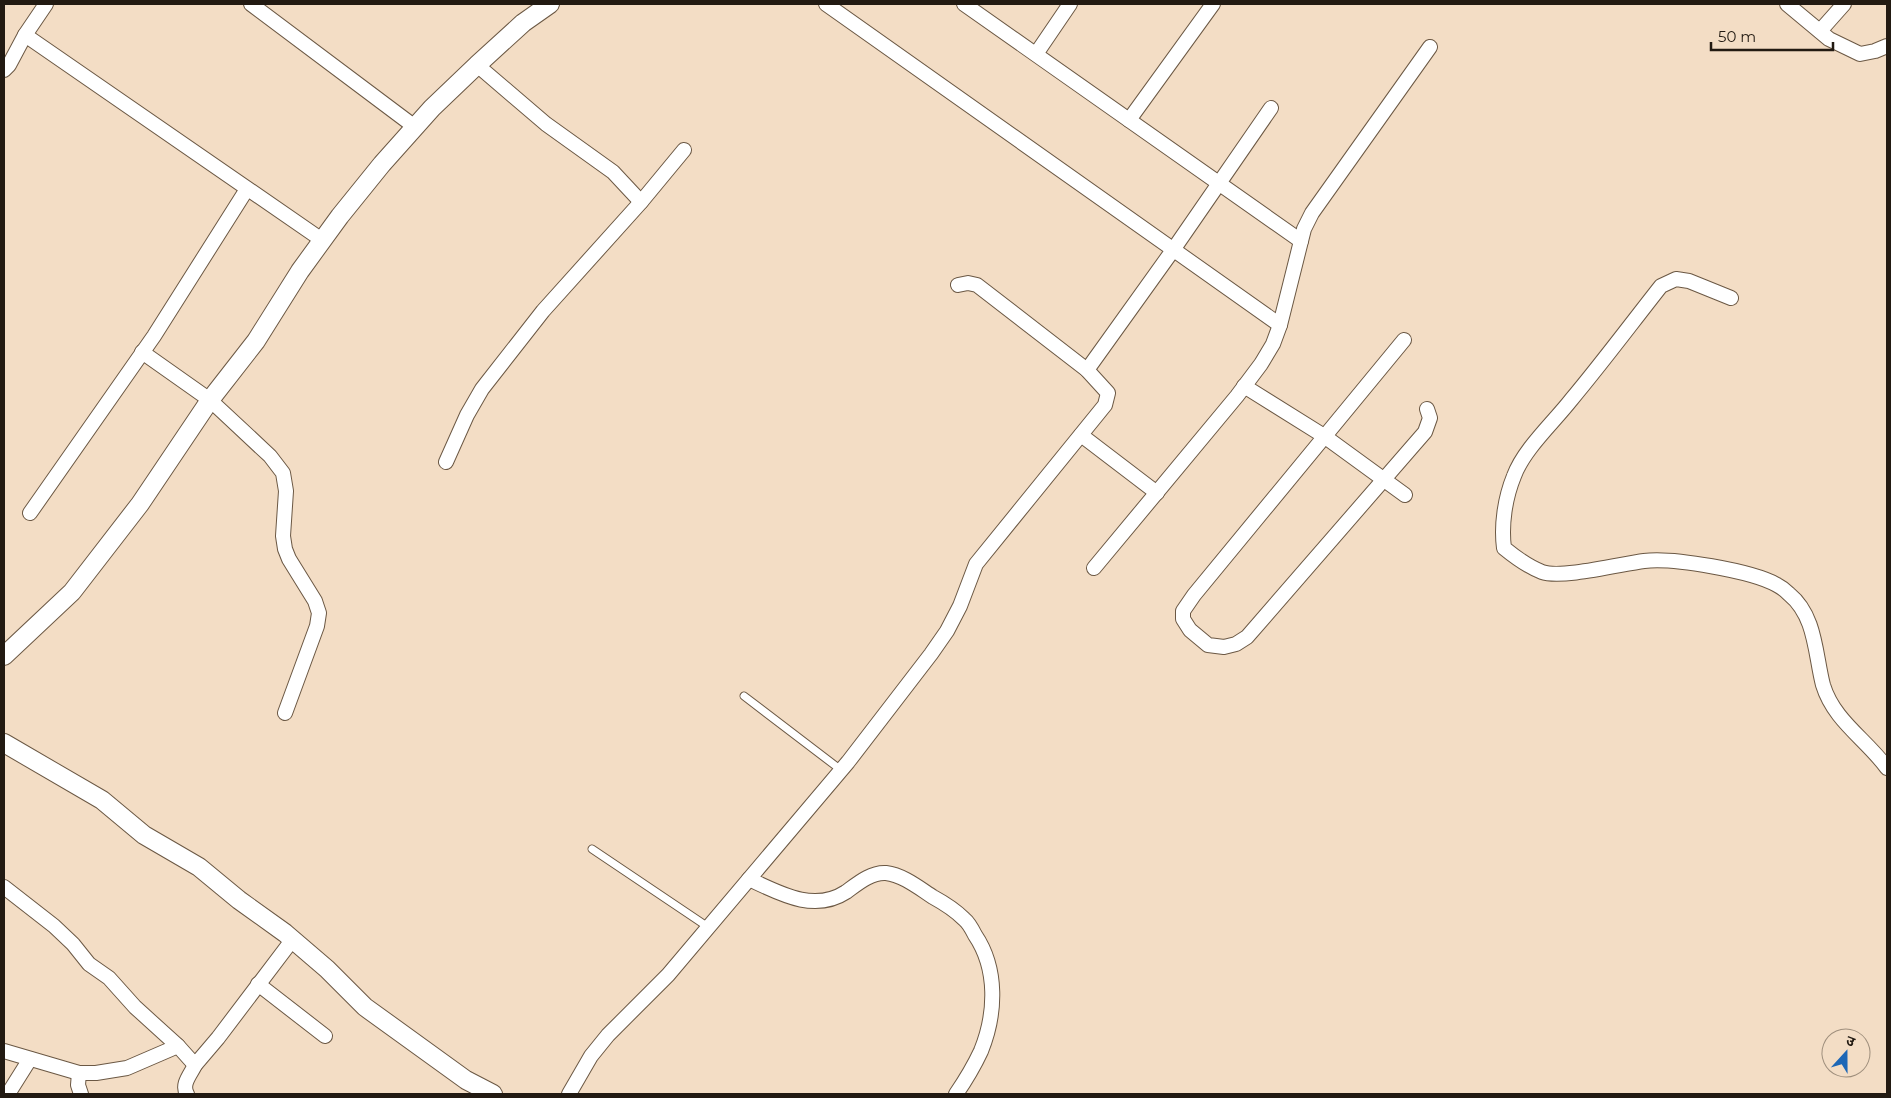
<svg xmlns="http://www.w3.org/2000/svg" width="1891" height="1098" viewBox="0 0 1891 1098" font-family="Montserrat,'Noto Sans Devanagari',sans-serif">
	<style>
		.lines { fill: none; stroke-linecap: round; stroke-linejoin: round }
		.service-casing { stroke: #6b5844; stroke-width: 9 }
		.minor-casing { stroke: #6b5844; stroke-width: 16 }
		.tertiary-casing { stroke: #6b5844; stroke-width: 20 }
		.service { stroke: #fff; stroke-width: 7 }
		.minor { stroke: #fff; stroke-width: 14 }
		.tertiary { stroke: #fff; stroke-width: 18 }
	</style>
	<rect width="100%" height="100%" fill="#f3ddc5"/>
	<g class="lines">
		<defs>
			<g id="service">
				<polyline points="744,696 841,770"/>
				<polyline points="592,849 708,927"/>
			</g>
			<g id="minor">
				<polyline points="251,4 415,127"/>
				<polyline points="826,4 1280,325"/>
				<polyline points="964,4 1301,241"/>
				<polyline points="1787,4 1829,39 1860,54 1875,51 1887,46"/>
				<polyline points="1820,31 1844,4"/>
				<polyline points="25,35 322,240"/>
				<polyline points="1036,54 1070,4"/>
				<polyline points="477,65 546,124 613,172 641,202"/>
				<polyline points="4,70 9,65 25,35 46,4"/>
				<polyline points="1129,120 1213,4"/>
				<path d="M1731,298l-42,-17 -13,-2 -15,7c-30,38 -59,77 -90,114 -18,23 -47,49 -57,76 -9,22 -13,49 -10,72 11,9 25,19 38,24 19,7 79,-8 102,-11 27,-4 109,10 133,24 4,2 9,6 12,9 27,22 26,60 34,91 11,36 43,54 64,83"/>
				<polyline points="1404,340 1194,595 1183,611 1183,619 1190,630 1208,645 1224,647 1236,644 1247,637 1425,432 1430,418 1427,409"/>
				<polyline points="142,352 210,400 270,456 283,473 286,491 283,536 285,549 289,559 315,601 319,613 317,626 285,713"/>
				<polyline points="1087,370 1173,250 1271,108"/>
				<polyline points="1244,386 1324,436 1405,495"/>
				<polyline points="1081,435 1157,493"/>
				<polyline points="446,462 467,415 482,389 543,311 641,202 684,150"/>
				<polyline points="30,513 154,336 247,189"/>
				<polyline points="1094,568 1237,396 1261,364 1273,344 1280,325 1304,229 1312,213 1430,47"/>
				<path d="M749,879c30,14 65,34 97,13 11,-8 25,-20 40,-19 17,2 33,15 47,24 11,6 22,13 31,22 5,4 8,10 11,16 23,34 21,79 6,116 -7,15 -16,30 -25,43"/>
				<polyline points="4,887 54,926 73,944 89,964 109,978 135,1007 178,1046"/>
				<polyline points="258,984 325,1036"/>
				<polyline points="4,1051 79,1073 96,1073 127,1068 178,1046 195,1065 218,1038 293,939"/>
				<polyline points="79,1073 78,1085 81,1094"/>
				<polyline points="8,1094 30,1059"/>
				<path d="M187,1094c-6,-10 4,-20 8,-29"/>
				<polyline points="569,1094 591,1056 608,1035 668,975 848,762 931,654 947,631 960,606 976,564 1105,405 1108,393 1087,370 977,285 968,283 958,285"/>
			</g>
			<g id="tertiary">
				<polyline points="4,656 72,592 140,504 210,400 256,341 300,271 340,216 382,164 432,108 477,65 523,23 550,4"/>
				<polyline points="4,743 102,800 144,835 199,867 239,900 285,933 327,969 365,1007 466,1080 493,1094"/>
			</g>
		</defs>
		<!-- service casing -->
		<use href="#service" class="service-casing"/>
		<!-- minor casing -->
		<use href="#minor" class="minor-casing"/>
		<!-- tertiary casing -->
		<use href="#tertiary" class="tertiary-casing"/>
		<!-- service -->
		<use href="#service" class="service"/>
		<!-- minor -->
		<use href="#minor" class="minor"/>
		<!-- tertiary -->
		<use href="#tertiary" class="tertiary"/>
	</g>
	<!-- border -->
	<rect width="1891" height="1098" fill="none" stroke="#221a12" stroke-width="10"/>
	<!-- north arrow -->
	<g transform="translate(1846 1053) rotate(21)"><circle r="24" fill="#f3ddc5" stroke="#9f8f7d"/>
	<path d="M0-4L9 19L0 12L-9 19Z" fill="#1d67b6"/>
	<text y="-8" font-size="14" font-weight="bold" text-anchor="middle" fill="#221a12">उ</text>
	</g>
	<!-- scale -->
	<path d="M1711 42v8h122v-8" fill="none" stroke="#221a12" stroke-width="2.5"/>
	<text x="1718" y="42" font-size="15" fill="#221a12" stroke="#f3ddc5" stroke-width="4" paint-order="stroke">50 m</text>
</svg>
